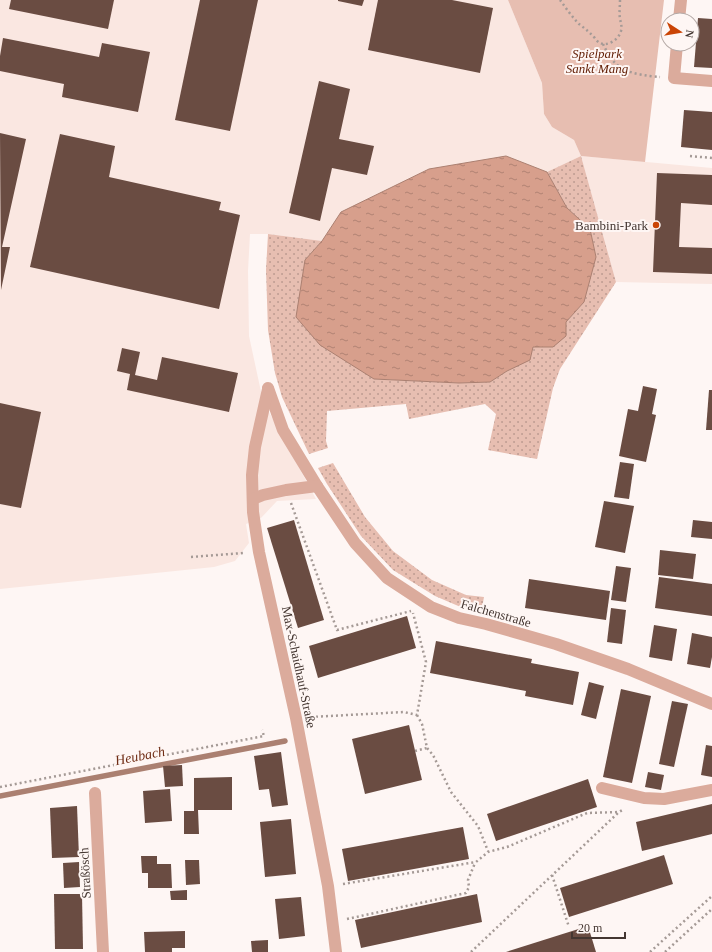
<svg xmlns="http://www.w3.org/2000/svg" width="712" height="952" viewBox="0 0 712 952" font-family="'Times New Roman',serif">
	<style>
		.built { fill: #fae7e1 }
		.grass { fill: url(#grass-dots) }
		.park { fill: #e7beb1 }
		.water { fill: url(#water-ripples); stroke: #ab8071 }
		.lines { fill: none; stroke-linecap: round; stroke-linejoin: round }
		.stream { stroke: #ab8071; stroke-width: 5.5 }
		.building { fill: #6a4c42 }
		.path { stroke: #a59a96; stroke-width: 2.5; stroke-dasharray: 2 3; stroke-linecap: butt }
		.minor { stroke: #dbab9c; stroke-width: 12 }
		.poi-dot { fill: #ca4405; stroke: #fef6f4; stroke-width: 1.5 }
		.labels { text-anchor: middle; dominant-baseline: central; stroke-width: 4; stroke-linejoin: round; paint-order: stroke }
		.park-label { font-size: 13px; font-style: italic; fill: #652209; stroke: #fef6f4 }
		.poi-label { font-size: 13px; fill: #443631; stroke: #fef6f4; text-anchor: end }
		.street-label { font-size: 13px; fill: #443631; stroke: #fef6f4 }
		.water-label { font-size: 14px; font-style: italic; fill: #6f2c14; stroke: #fef6f4 }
	</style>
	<defs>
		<pattern id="grass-dots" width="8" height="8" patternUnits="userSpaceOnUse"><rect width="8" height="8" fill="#e7beb1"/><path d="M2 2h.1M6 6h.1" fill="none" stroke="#bd9b91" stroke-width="1.8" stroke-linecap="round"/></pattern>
		<pattern id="water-ripples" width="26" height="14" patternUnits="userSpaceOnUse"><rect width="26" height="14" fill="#d79f8c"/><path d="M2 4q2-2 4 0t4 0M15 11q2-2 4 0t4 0" fill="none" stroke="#b08273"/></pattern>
	</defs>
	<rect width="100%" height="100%" fill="#fef6f4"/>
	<!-- built -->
	<polygon class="built" points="0,0 508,0 542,83 544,114 552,127 574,140 581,156 712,168 712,284 616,282 581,156 547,172 506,156 341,212 322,241 268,234 250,234 248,271 249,336 263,401 316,499 277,501 261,518 246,524 249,543 235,561 214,567 0,589"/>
	<!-- grass -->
	<g class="grass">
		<polygon points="581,156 616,282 560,369 553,388 537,459 488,450 496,414 485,404 409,419 406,404 327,411 326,441 328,448 309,454 282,397 275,373 268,330 266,270 268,234 322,241 305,260 374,379 459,383 490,382 507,371 533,347 553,347 566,322 584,302 590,229 567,208 547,172"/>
		<polygon points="333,463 365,517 393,551 432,580 466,595 484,597 481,613 463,608 435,596 393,570 361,536 327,484 318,468"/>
	</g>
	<!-- park -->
	<polygon class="park" points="508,0 664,0 645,162 581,156 574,140 552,127 544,114 542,83"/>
	<!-- water -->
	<polygon class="water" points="506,156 547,172 567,208 590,229 596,257 584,302 566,322 566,336 553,347 533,347 530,360 507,371 490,382 459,383 374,379 320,345 296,317 305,260 322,241 341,212 429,169"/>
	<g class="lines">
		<!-- stream -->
		<polyline class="stream" points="0,796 285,741"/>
	</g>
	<!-- building -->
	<g class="building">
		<polygon points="11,0 114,0 108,29 9,9"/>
		<polygon points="200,0 258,0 230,131 175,120"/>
		<polygon points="338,0 364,0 362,6 338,1"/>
		<polygon points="378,0 452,0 493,8 480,73 368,50"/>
		<polygon points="698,18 712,19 712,68 694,67"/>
		<polygon points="3,38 99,57 102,43 150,52 138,112 62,97 64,84 0,71 0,56"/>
		<polygon points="319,81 350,89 339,139 374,146 367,175 332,168 320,221 289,213"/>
		<polygon points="684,110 712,112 712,150 681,147"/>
		<polygon points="0,133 26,139 2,247 10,247 1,290"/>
		<polygon points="60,134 115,146 109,177 221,202 219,210 240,215 219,309 30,267"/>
		<polygon points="657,173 712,175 712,205 681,203 679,247 712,248 712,274 653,272"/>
		<polygon points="122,348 140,352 135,375 157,380 162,357 238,373 229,412 127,390 130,374 117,371"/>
		<polygon points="643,386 657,389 652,414 656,415 646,462 619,456 628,409 638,411"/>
		<polygon points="709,390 712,390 712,430 706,430"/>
		<polygon points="0,403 41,412 21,508 0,504"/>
		<polygon points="620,462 634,464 629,499 614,497"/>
		<polygon points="604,501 634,506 625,553 595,547"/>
		<polygon points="294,520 324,620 298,628 267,528"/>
		<polygon points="693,520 712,522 712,539 691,537"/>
		<polygon points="660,550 696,554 693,579 658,575"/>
		<polygon points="616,566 631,568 626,602 611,600"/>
		<polygon points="659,577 712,584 712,616 655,608"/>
		<polygon points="529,579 610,591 606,620 525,608"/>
		<polygon points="611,608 626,610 622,644 607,642"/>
		<polygon points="407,616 416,648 318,678 309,646"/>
		<polygon points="654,625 677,629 672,661 649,657"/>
		<polygon points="692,633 712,637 712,657 710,668 687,664"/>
		<polygon points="436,641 532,659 531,663 579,672 573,705 525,696 526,691 430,673"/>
		<polygon points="589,682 604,686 596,719 581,715"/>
		<polygon points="621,689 651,696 632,783 603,777"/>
		<polygon points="672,701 688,704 674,767 659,764"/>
		<polygon points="409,725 422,780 365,794 352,739"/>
		<polygon points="706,745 712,746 712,777 701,775"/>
		<polygon points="281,752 288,805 272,807 269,789 259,790 254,756"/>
		<polygon points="182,765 183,786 165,787 163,766"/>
		<polygon points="648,772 664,775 661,790 645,787"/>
		<polygon points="232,777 232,810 198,810 199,834 184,834 184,811 194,811 194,778"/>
		<polygon points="588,779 597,807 496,841 487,814"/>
		<polygon points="170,789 172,821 145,823 143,791"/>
		<polygon points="712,804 712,834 642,851 636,822"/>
		<polygon points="77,806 79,857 52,858 50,808"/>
		<polygon points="291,819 296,874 265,877 260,822"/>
		<polygon points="463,827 469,859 348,881 342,849"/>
		<polygon points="664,855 673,884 569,917 560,888"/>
		<polygon points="141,856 157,856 157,864 171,864 172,888 148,888 148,873 142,873"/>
		<polygon points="185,860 199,860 200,884 186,885"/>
		<polygon points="79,862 80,887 64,888 63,863"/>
		<polygon points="187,890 187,900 171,900 170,891"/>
		<polygon points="54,894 82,894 83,949 55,949"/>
		<polygon points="477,894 482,922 361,948 355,920"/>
		<polygon points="301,897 305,936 279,939 275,899"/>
		<polygon points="588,926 596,952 506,952"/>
		<polygon points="185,931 185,948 172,948 172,952 145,952 144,932"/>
		<polygon points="268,940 268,952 252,952 251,941"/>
	</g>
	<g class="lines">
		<!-- path -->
		<g class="path">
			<path d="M560,0c6,8 12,17 19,24 4,3 8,6 12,10 3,2 5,7 9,9 8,4 19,-4 21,-12 1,-5 0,-8 -1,-12 -1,-6 0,-13 0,-19"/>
			<path d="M603,44c4,8 9,18 17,23 9,7 29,9 40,10"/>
			<polyline points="690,156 712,158"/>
			<polyline points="291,503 337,630 411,611"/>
			<polyline points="191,557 244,553"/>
			<polyline points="417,715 422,724 427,748 433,755 451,792 478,826 488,851"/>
			<polyline points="311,717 404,712 417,715 426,662 413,613"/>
			<polyline points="415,751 427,748"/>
			<polyline points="0,787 264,736 262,730"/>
			<polyline points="552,875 569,927"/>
			<polyline points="343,884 476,862 488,852 507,847 587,813 619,812"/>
			<polyline points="347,919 466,893 469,887 468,880 475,863"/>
			<polyline points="471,952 619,812 624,809"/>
			<polyline points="650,952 712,896"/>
			<polyline points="665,952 712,909"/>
		</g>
		<!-- minor -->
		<g class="minor">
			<polyline points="679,20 681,0"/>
			<polyline points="677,44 674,78 712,81"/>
			<polyline points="268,388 283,430 317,486 355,543 387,578 431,607 459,618 486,624 556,644 628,669 712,704"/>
			<polyline points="268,389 255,447 252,475 253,512 259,552 296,718 328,886 336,952"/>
			<polyline points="253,499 263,495 286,490 317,486"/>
			<polyline points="602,788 644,798 664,799 712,790"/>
			<polyline points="95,793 103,952"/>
		</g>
	</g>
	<!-- markers -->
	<circle class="poi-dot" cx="656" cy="225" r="4"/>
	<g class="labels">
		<!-- park labels -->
		<g class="park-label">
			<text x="597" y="53">Spielpark<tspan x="597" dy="15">Sankt Mang</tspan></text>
		</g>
		<!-- poi labels -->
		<g class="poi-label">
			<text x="648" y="225">Bambini-Park</text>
		</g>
		<!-- street labels -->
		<g class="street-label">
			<text transform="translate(496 613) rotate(16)">Falchenstraße</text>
			<text transform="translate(299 667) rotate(78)">Max-Schaidhauf-Straße</text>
			<text transform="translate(85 873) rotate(-93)">Straßösch</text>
		</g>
		<!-- water labels -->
		<g class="water-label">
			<text transform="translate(140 756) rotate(-11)">Heubach</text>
		</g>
	</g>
	<!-- north arrow -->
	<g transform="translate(680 32) rotate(102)"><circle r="19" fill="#fef6f4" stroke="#b4a9a6"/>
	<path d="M0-3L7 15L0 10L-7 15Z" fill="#ca4405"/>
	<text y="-6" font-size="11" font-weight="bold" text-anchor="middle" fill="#443631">N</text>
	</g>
	<!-- scale -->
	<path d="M572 932v6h53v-6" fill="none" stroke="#443631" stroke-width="2"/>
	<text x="578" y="932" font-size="12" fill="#443631" stroke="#fef6f4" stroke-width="3" paint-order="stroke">20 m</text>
</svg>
